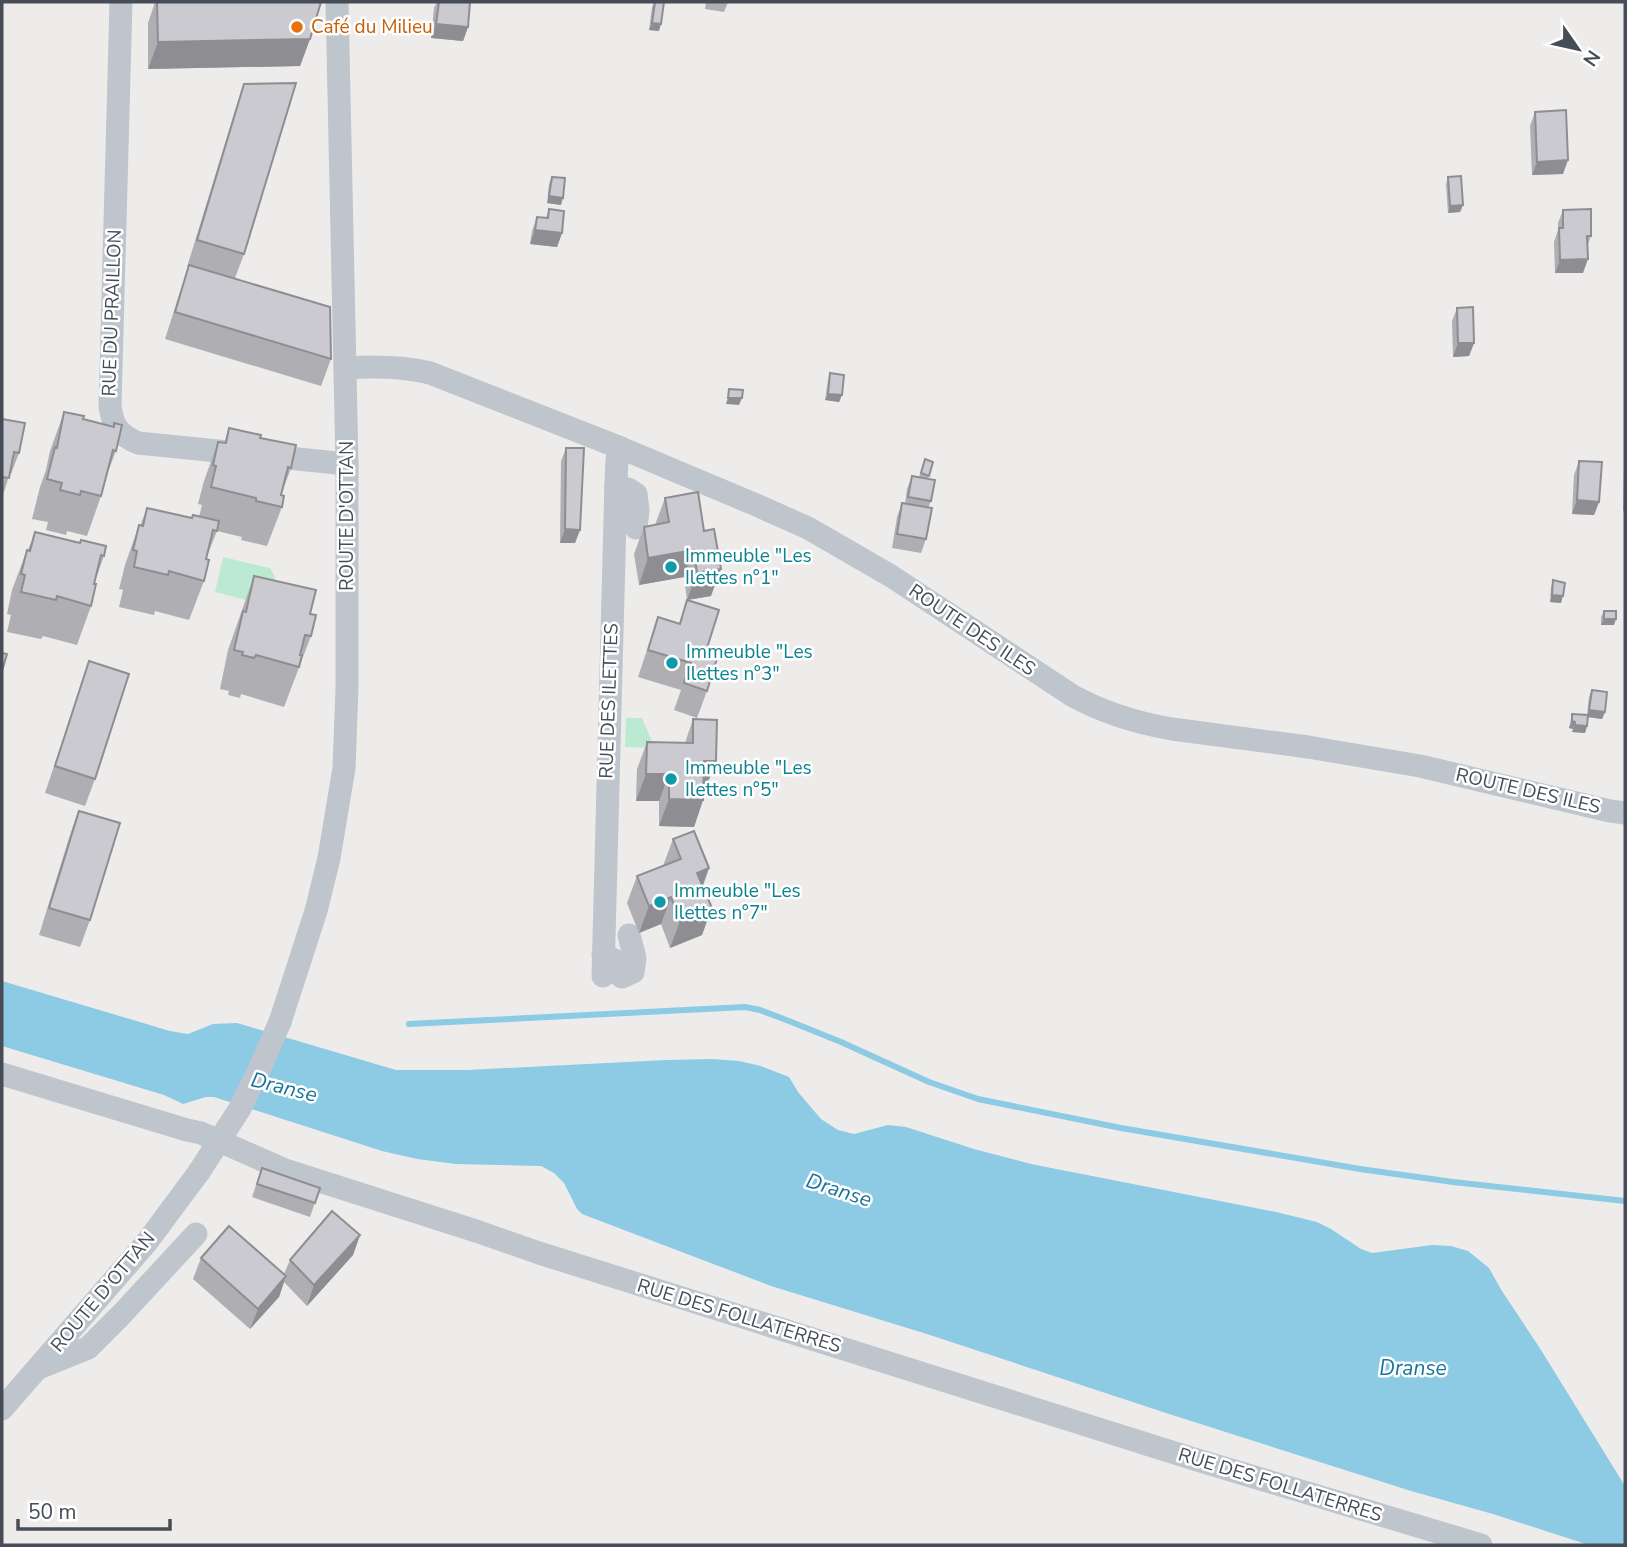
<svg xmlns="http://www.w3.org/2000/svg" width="1627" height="1547" viewBox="0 0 1627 1547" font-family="'Nunito Sans',sans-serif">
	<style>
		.green { fill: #bce9d1 }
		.water { fill: #8dcae3 }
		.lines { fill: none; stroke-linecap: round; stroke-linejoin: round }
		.stream { stroke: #8dcae3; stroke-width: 6 }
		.street { stroke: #bec5cd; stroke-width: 23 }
		.street-bridge { stroke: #bec5cd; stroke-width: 23 }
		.wall { fill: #aeaeb3 }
		.shaded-wall { fill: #8d8d92 }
		.building { fill: #cacad0; stroke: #8d8d92; stroke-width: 2 }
		.food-dot { fill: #e8710a; stroke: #fff; stroke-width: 2.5 }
		.culture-dot { fill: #0f9aa8; stroke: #fff; stroke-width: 2.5 }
		.labels { text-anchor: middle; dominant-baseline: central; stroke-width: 5; stroke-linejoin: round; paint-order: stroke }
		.food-label { font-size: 19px; fill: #c56008; stroke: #fff; text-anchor: start }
		.street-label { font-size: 19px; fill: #464d57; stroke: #fff }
		.culture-label { font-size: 19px; fill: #0d838f; stroke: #fff; text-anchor: start }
		.water-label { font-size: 21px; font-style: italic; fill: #187398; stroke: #fff }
	</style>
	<rect width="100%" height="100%" fill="#eeeceb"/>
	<!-- green -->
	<g class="green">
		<polygon points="223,557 270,568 275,577 268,606 215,592"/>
		<polygon points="626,718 642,718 655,748 625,747"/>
	</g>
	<!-- water -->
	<polygon class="water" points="2,981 170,1031 188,1034 213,1024 237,1023 396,1070 467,1070 666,1060 712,1059 739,1061 761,1066 789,1077 798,1092 821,1119 838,1130 854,1134 888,1125 906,1127 974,1149 1031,1164 1276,1212 1317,1222 1331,1229 1361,1249 1372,1253 1432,1245 1451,1246 1468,1251 1489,1268 1502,1291 1541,1350 1625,1486 1625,1545 1589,1545 1493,1514 1411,1491 1169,1414 930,1335 771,1286 582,1214 577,1209 564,1183 554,1173 541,1166 456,1164 417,1159 382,1151 214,1097 206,1097 183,1104 164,1095 2,1046"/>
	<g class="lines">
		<!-- stream -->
		<polyline class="stream" points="409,1024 745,1007 760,1010 789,1021 841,1042 929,1082 978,1099 1121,1128 1360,1169 1453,1182 1625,1201"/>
		<!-- street -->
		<g class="street">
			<path d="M121,2l-11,404c3,21 8,28 28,37l209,21"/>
			<path d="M345,368c29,-2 57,-2 85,5l191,75 133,56 54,24 83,48 182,120c31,17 64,27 99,33l136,18 112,19 190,45 15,2"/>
			<polyline points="616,488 628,489 636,494 638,510 636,528"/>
			<polyline points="603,955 621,963 603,976 616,481 617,459 621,448"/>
			<polyline points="622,977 633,972 635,958 629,935"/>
			<polyline points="280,1022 316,911 329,858 344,768 347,688 347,464 337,2"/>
			<polyline points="2,1074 187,1130 201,1133 285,1170 476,1231 539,1253 1194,1459 1481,1545"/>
			<polyline points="41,1367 88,1348 121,1315 196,1234"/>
			<polyline points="2,1409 147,1242 199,1172"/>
		</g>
		<!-- street-bridge -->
		<polyline class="street-bridge" points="199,1172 239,1110 258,1072 280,1022"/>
	</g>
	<!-- wall -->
	<g class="wall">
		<polygon points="155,2 321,2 310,39 300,66 148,69 148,23"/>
		<polygon points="437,2 470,2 468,27 463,41 431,38 434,8"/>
		<polygon points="654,2 659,31 649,30 652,7"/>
		<polygon points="706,2 728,2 724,12 705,9"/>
		<polygon points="244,84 244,254 235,278 331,359 321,386 165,339 180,292 189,267 187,267 235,111"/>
		<polygon points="1535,112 1563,174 1532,175 1530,126"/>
		<polygon points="552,177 561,205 547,203 549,184"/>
		<polygon points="1448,177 1463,205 1460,212 1448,213 1446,184"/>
		<polygon points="549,209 562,233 557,247 530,244 532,231 537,217 546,218"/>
		<polygon points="1563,210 1591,236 1587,247 1583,273 1555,273 1554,242 1558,230 1558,223"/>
		<polygon points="1457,308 1474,343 1469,356 1453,357 1452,321"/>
		<polygon points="830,373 842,395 839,402 825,400 828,380"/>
		<polygon points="64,412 83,419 116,451 106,477 101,496 87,536 67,531 66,535 46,530 48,522 32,519 40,487 46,470 50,451"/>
		<polygon points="2,419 19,453 11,474 10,473 2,498"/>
		<polygon points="229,428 260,438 291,468 281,495 282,507 267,546 241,540 242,537 217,531 206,559 204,581 189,620 155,611 154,615 119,607 123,590 119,589 125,565 139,525 140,526 147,508 192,518 199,517 202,505 198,504 204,481 218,442 224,443"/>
		<polygon points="566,448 580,530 575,543 560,543 561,461"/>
		<polygon points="925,459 933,462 928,478 931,501 928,508 926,539 921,553 892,548 897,517 902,503 905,504 907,489 912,476 919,477"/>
		<polygon points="1579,461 1599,502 1594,515 1572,514 1574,475"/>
		<polygon points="1625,463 1625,511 1623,511 1624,467"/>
		<polygon points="698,492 711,596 687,600 707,648 707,691 697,718 674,710 681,690 638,677 658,617 679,624 687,600 684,577 639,585 634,554 644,527 655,525 665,498"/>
		<polygon points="35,532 104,556 94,584 91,606 77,645 43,636 41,639 7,632 11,615 7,614 12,590 27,550 28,550"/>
		<polygon points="254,576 310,614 311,636 284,707 241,694 240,698 228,695 229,691 220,689 228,650"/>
		<polygon points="1553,580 1561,603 1550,602 1551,587"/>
		<polygon points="1604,611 1614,625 1601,625 1601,617"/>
		<polygon points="89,661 95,779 85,806 45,793"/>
		<polygon points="1592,690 1605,712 1602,719 1588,717 1587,726 1585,733 1572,732 1573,729 1569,728 1572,714 1587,715 1589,697"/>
		<polygon points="693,719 706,788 704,788 703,800 694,827 659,826 659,801 636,801 637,769 647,742 685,743"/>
		<polygon points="78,811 90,920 80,947 39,935 69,838"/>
		<polygon points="673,839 709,868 703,886 702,935 670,948 661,924 639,933 627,903 637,876 663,866"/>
		<polygon points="262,1168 320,1188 310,1217 252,1197"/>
		<polygon points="360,1235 353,1255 307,1306 284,1282 279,1297 250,1329 193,1279 201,1258 284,1274 290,1260"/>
	</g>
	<!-- shaded-wall -->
	<g class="shaded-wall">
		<polygon points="652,23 661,24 659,31 649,30"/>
		<polygon points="436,24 468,27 463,41 431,38"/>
		<polygon points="310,39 300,66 148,69 158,42"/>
		<polygon points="1568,160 1563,174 1532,175 1537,162"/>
		<polygon points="549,196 563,198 561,205 547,203"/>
		<polygon points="1463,205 1460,212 1448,213 1450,206"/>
		<polygon points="535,230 562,233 557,247 530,244"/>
		<polygon points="1588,259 1583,273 1555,273 1560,260"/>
		<polygon points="1458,343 1474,343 1469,356 1453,357"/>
		<polygon points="828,394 842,395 839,402 825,400"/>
		<polygon points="728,398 742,398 739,405 726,404"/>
		<polygon points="1577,500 1599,502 1594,515 1572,514"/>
		<polygon points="565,529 580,530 575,543 560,543"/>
		<polygon points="694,550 684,577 639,585 648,558"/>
		<polygon points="721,569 711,596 687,600 697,573"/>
		<polygon points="1552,595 1563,596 1561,603 1550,602"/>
		<polygon points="1604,619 1616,619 1614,625 1601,625"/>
		<polygon points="1589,710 1605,712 1602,719 1587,717"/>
		<polygon points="1572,721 1575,722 1573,729 1569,728"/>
		<polygon points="1575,725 1587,726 1585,733 1572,732"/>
		<polygon points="704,761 716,761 706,788 694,788"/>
		<polygon points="646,774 669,774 659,801 636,801"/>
		<polygon points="669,799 703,800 694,827 659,826"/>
		<polygon points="709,868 699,895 697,873"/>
		<polygon points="671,897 661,924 639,933 649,906"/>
		<polygon points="712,908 702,935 670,948 680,921"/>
		<polygon points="360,1235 353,1255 307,1306 314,1285"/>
		<polygon points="286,1276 279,1297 250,1329 258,1309"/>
	</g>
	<!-- building -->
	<g class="building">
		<polygon points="157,2 321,2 310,39 158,42"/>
		<polygon points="439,2 470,2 468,27 436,24"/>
		<polygon points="655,2 664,2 661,24 652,23"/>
		<polygon points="296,83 244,254 197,240 244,84"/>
		<polygon points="1566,110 1568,160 1537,162 1535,112"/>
		<polygon points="1461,176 1463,205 1450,206 1448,177"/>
		<polygon points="552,177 565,178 563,198 549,196"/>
		<polygon points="549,209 564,211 562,233 535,230 537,217 548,218"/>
		<polygon points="1591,209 1591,236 1587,236 1588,259 1560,260 1559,228 1563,228 1563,210"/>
		<polygon points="189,265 330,307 331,359 175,312"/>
		<polygon points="1473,307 1474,343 1458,343 1457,308"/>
		<polygon points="830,373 844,375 842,395 828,394"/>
		<polygon points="729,389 743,390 742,398 728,398"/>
		<polygon points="64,412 84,416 83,419 114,427 114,423 122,425 116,451 113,450 101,496 81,491 80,495 60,490 62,483 47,479 55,447 57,448"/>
		<polygon points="2,419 25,423 19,453 14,452 9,478 2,477"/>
		<polygon points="229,428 261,435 260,438 296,445 291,468 288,467 281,495 284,496 282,507 256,501 256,498 211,487 216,466 213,465 218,442 226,443"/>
		<polygon points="566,448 584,448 580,530 565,529"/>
		<polygon points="925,459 933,462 929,476 921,473"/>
		<polygon points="1579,461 1602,462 1599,502 1577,500"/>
		<polygon points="912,476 935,480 931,501 908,497"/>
		<polygon points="698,492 704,531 714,529 721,569 697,573 694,550 648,558 644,527 669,522 665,498"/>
		<polygon points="902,503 932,508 926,539 897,534"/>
		<polygon points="147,508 192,518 193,515 219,521 217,531 213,530 206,559 209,560 204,581 169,571 168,575 134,567 137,551 133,550 139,525 143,526"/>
		<polygon points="35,532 80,543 81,540 106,546 104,556 101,555 94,584 96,584 91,606 57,596 56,600 21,592 25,575 21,574 27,550 30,551"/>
		<polygon points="254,576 316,590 310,614 316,615 311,636 305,635 300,655 302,655 299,667 256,655 254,658 242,655 243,652 234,650 243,611 246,612"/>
		<polygon points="1553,580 1565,583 1563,596 1552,595"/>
		<polygon points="687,600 719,610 707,648 719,652 707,691 684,683 691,663 648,650 658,617 680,624"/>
		<rect x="1604" y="611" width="12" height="8"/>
		<polygon points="2,653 7,654 2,671"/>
		<polygon points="89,661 129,674 95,779 55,766"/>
		<polygon points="1592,690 1607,692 1605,712 1589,710"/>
		<polygon points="1572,714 1588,715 1587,726 1575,725 1575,722 1572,721"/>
		<polygon points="693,719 717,720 716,761 704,761 703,800 669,799 669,774 646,774 647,742 693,743"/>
		<polygon points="79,811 120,823 90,920 49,908"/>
		<polygon points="694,831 709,868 697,873 712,908 680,921 671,897 649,906 637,876 681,859 673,839"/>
		<polygon points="262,1168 320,1188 315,1203 257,1184"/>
		<polygon points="332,1211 360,1235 314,1285 290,1260"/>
		<polygon points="229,1226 286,1276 258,1309 201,1258"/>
	</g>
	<!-- markers -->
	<circle class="food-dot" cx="297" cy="27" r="7"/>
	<g class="culture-dot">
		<circle cx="671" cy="567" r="7"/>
		<circle cx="672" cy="663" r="7"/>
		<circle cx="671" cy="779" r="7"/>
		<circle cx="660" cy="902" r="7"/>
	</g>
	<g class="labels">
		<!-- food labels -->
		<g class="food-label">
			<text x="311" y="27">Café du Milieu</text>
		</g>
		<!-- street labels -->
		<g class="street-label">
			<text transform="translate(112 313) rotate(-88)">RUE DU PRAILLON</text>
			<text transform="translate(347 516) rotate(-90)">ROUTE D'OTTAN</text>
			<text transform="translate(972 630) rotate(34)">ROUTE DES ILES</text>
			<text transform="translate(609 701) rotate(-88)">RUE DES ILETTES</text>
			<text transform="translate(1528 791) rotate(13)">ROUTE DES ILES</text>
			<text transform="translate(103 1292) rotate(-50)">ROUTE D'OTTAN</text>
			<text transform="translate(739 1316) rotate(17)">RUE DES FOLLATERRES</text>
			<text transform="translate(1280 1485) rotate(17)">RUE DES FOLLATERRES</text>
		</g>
		<!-- culture labels -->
		<g class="culture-label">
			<text x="685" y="556">Immeuble "Les<tspan x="685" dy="22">Ilettes n°1"</tspan></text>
			<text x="686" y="652">Immeuble "Les<tspan x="686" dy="22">Ilettes n°3"</tspan></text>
			<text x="685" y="768">Immeuble "Les<tspan x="685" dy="22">Ilettes n°5"</tspan></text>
			<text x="674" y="891">Immeuble "Les<tspan x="674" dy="22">Ilettes n°7"</tspan></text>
		</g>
		<!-- water labels -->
		<g class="water-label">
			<text transform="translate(284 1087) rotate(14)">Dranse</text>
			<text transform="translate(839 1190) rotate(18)">Dranse</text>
			<text x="1413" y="1368">Dranse</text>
		</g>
	</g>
	<!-- border -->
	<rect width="1627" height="1547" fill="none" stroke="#464d57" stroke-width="7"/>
	<!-- north arrow -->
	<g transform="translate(1578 49) rotate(124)" stroke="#ffffff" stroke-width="5" paint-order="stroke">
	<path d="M0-5L12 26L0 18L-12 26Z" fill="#464d57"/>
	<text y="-10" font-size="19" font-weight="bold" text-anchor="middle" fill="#464d57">N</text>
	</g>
	<!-- scale -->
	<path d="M18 1519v10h152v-10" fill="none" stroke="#464d57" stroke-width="3.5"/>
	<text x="28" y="1519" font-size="21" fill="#464d57" stroke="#ffffff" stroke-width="5" paint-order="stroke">50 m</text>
</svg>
